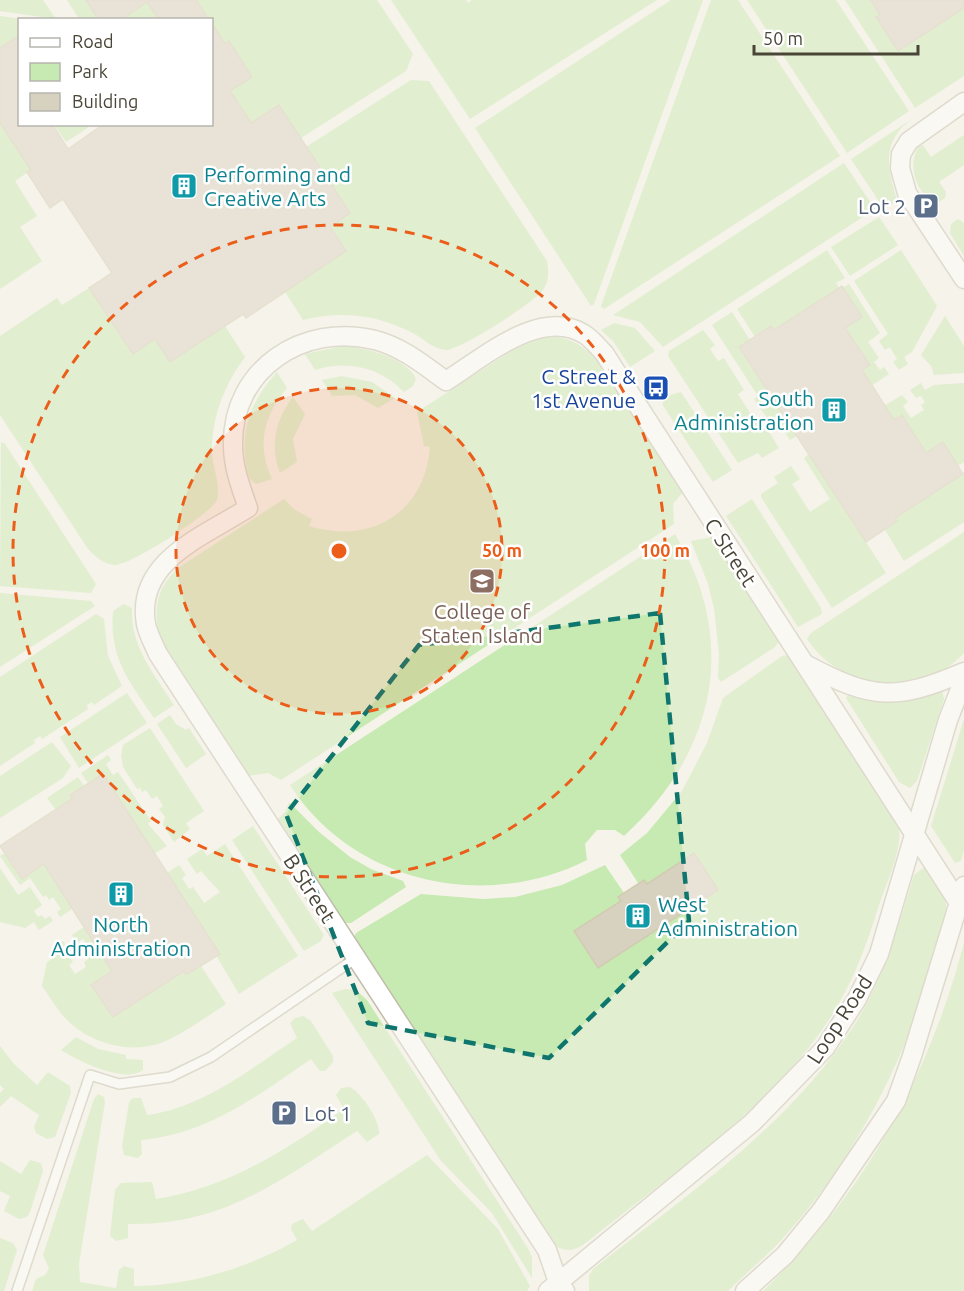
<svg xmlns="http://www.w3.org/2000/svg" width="964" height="1291" viewBox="0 0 964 1291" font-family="Ubuntu,sans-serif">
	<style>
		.green { fill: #c7eab2 }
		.building { fill: #d7d1bf; stroke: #d2cbb2; stroke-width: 1.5 }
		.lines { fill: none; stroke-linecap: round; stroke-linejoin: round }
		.lane-casing { stroke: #c1bdac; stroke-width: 12 }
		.street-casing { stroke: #c1bdac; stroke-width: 21 }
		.lane { stroke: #fff; stroke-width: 9 }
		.street { stroke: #fff; stroke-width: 18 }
		.marked { fill: none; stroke: #0f766e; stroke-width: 4.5; stroke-dasharray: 12 8; stroke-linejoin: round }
		.ring { fill: none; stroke: #ec5d1a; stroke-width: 3; stroke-dasharray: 10 8 }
		.labels { text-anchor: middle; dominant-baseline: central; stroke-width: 5; stroke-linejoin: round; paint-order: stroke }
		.culture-label { font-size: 21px; fill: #0d838f; stroke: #fff; text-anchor: start }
		.service-label { font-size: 21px; fill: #4e5e75; stroke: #fff; text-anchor: end }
		.transit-label { font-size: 21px; fill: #164399; stroke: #fff; text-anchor: end }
		.street-label { font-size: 21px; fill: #494537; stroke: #fff }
		.education-label { font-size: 21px; fill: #785e54; stroke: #fff }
		.centre { fill: #ec5d1a; stroke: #fff; stroke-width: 3 }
		.ring-label { font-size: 18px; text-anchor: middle; font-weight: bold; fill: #ec5d1a; stroke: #fff; stroke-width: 5; stroke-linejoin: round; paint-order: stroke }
	</style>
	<rect width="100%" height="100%" fill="#f5f3ea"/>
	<!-- green -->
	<g class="green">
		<polygon points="0,0 43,0 56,19 0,11"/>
		<polygon points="67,0 92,0 99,19 79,19"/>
		<polygon points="196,0 377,0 413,54 406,71 301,138 251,123 233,95 227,93 252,77 229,42 225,44"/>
		<polygon points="391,0 466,0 468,3 472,0 657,0 470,119"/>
		<polygon points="671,0 703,0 594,304 591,306 475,128"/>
		<polygon points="711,0 738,0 840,156 604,309 601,306"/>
		<polygon points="747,0 836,0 909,111 847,153"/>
		<polygon points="845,0 871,0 880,15 876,18 898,51 964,8 964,76 915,108"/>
		<polygon points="147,2 159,19 121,20"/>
		<polygon points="0,16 21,19 19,35 0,48"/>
		<path d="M411,80l18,1 118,180c2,11 2,21 -5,30 -7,11 -84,60 -96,59 -13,-1 -22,-11 -33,-17 -35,-18 -71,-23 -110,-13l-21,-33 6,2 58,-38 -16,-24 20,-14 -44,-66z"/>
		<path d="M912,119c-32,23 -24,50 -15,81l-13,9 -33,-50z"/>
		<polygon points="0,123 31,170 15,181 37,216 20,227 42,261 0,289"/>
		<polygon points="54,125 92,125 66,142"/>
		<path d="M964,135v30l-25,17 7,10 -1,6 -8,5 -7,-1c-15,-17 -22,-34 -12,-55l5,-2 8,12z"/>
		<polygon points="844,163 875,209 663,347 640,322 613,315"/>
		<polygon points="879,217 898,245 850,276 831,247"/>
		<polygon points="958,219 964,223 964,256 950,233 951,224"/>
		<polygon points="827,250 845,278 836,283 839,288 774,330 770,326 755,337 737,309"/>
		<polygon points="901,250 937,306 912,352 904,357 908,364 899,370 893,362 897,359 890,347 885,350 879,341 888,334 854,281"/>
		<polygon points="849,284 880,333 868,342 879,358 874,362 880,370 884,367 889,374 871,386 861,371 870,365 845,328 862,317 843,288"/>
		<path d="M89,288l43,65 23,-14 16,23 54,-36 20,31c-21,28 -34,62 -33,97 1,14 9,32 5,46 -5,13 -86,65 -102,65 -12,-1 -19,-8 -27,-16l-88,-134v-79l57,-38 5,7z"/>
		<polygon points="732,312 750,340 739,348 797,436 790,440 778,421 772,425 754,399 758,396 712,325"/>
		<polygon points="945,316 964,346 964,373 934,375 931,366 921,355"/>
		<polygon points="614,323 635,328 655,351 630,367 613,341 601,330"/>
		<polygon points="703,330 715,345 710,349 718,361 724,358 744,390 738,394 761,430 766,427 779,448 762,458 758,453 738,463 668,356 669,351"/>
		<path d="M548,336c22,1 37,10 51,27l84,129 -10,12 1,20 -393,256 -13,-7 -20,3 -86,-132c-10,-29 -8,-57 19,-78l103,-67 11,11 17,9 -3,7c62,19 116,-13 121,-79l-6,-1 -7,-34 105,-68z"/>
		<path d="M343,346c20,1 65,12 73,33l-3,7 -9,6c-25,-25 -55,-32 -89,-22l-10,-16z"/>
		<path d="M277,372l10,16c-23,27 -31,57 -15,91l-16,5c-8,-5 -9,-11 -10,-20 -6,-36 7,-66 31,-92z"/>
		<polygon points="342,376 372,382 395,398 378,408 355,395 332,396 322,380"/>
		<polygon points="921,383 925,390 934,385 964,383 964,462 958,466 943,442 926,452 902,415 893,421 884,406 902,395 908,402 903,406 911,418 924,410 921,405 925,402 921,396 916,398 910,390"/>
		<polygon points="681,392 732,470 713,482 662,404 670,395"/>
		<path d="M293,397l12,17 -12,25 4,23 -17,11c-10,-27 -5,-53 13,-76z"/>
		<polygon points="1,442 5,444 96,584 91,593 0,586"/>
		<polygon points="809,454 886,573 832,608 761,497 761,494 778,483 774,477 791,466 800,479 792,484 810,512 830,499 804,458"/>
		<polygon points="964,471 964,522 904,561 885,530 897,521 895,518 963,474"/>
		<polygon points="752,499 821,608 822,614 798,627 726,516"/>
		<path d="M964,532v121c-44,48 -122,39 -157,-14l4,-6z"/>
		<path d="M675,534c65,109 40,219 -51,302l-9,-6h-18l-12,14 2,16c-102,52 -234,23 -297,-75z"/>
		<polygon points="713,537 780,640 775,647 721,682 718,678 719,655 714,608 708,584 691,541"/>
		<polygon points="0,593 91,601 95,606 0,667"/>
		<path d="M124,604l8,4c-2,38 22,66 42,97l-20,13c-25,-37 -45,-60 -41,-107z"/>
		<polygon points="96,614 104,619 108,656 122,686 94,705 92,702 87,705 88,709 42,739 40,736 34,740 35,743 0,766 0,677"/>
		<path d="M790,655l109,172c3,25 -12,54 -20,78 -12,39 -26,78 -49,113 -58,90 -160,157 -243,224 -12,9 -20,11 -33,3l-201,-306 3,-6 65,-39 62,5 32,-2 47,-12 43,-20 19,28 -6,4 3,4 -47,30 24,37 96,-115 -47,31 -3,-4 -6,3 -18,-28 27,-22 35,-42 25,-48 16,-45 59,-42z"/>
		<polygon points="942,690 944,699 917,781 910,788 899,782 846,698 848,695 867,698"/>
		<polygon points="127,693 147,723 79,768 60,737"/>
		<polygon points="170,715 176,724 186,730 189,728 206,754 186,768 157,724"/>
		<polygon points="964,719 964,850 961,861 955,863 931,826"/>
		<polygon points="150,728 204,811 186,823 190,829 174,842 163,825 165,817 159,809 163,806 157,796 152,799 146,790 142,792 140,788 137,789 123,767 121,755 123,745"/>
		<polygon points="52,742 71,766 63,778 0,818 0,776"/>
		<polygon points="108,755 111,760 106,764 113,775 118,772 151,821 148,824 167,846 154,854 103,774 88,783 81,773"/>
		<polygon points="78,777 84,786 70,795 72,799 56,810 47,798"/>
		<polygon points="289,802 319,832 350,857 371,869 403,881 406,887 351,923 343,923 276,821 285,812"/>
		<polygon points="253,826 324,935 321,941 304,951 232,840"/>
		<polygon points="225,844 298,956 239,994 167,873 179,865 186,875 182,878 189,889 193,887 204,903 220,892 201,871 197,874 187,859 202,849 207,856"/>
		<polygon points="5,853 22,878 44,864 72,909 60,917 57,912 61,909 53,897 49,900 46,895 43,897 30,878 20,885 0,856"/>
		<polygon points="0,868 18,895 30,887 42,905 34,911 38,917 42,915 45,919 50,916 53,921 39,930 34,922 25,928 0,922"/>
		<path d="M923,868c7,4 10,10 15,17 17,27 5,45 -3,73 -30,103 -79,199 -151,279 -17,19 -38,36 -56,54h-139v-15l4,-7c93,-74 197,-143 262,-245 29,-45 43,-98 59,-149z"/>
		<path d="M84,927l28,44 -20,14 21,32 71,-46 3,4 14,-9 25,38c-18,12 -36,25 -56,35 -33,17 -77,7 -103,-19 -10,-10 -17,-23 -25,-34l5,-24 10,-6 -5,-8 11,-7 8,12 -3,2 5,7 -4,3 6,9 11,-7 -2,-5 4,-3 -5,-8 6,-4 -6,-8 -6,4 -5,-8z"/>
		<path d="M964,943v348h-201c100,-96 166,-214 201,-348z"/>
		<polygon points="345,989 356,990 367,1000 529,1250 532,1258 532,1278 492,1213 441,1161 332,993"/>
		<path d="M303,1016l8,5 22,35v6l-8,9h-5l-9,-12c-52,36 -105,76 -170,81l1,14 -4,4 -14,-3 -2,-8 7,-45 4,-4h8l6,17c57,-8 103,-46 150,-77l-7,-15 5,-5z"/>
		<path d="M76,1037l22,12 28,6v4l17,1v10c-19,14 -64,-9 -82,-20z"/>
		<polygon points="0,1046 14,1064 37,1085 48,1072 70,1086 71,1093 55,1137 47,1139 36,1133 34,1127 39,1115 11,1096 0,1107 0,1093 4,1089 0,1085"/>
		<path d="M349,1087c11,3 32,35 30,47l-12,8 -10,-11c-77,49 -132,95 -229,93v14l-12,3 -6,-5 5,-46 6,-7 31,-1 4,17c72,-11 130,-49 188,-90l-8,-14 5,-7z"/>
		<path d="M98,1094l6,3 1,5 -26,162 1,18 36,6 3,-18 5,-4 10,3v17c56,0 114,-18 163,-46l-6,-11 1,-5 11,-5 9,12 115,-76 71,74 32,57 -3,5h-495l4,-12 9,-4 4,-7 -6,-13 51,-156z"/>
		<polygon points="30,1160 41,1163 43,1171 30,1212 27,1217 19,1219 4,1211 10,1196 0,1191 0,1161 21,1174"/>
		<polygon points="0,1238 13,1243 17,1250 4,1291 0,1291"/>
	</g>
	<!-- building -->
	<g class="building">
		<polygon points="86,0 196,0 209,20 159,20 147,2 121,20 99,20"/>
		<polygon points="871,0 964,0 964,8 898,51 876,17 880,15"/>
		<polygon points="212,23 225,44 229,41 252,77 230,91 251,123 279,105 350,213 330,227 346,251 246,318 243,314 170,362 155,339 133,354 89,288 112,273 63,199 50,208 27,172 31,170 0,123 0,48 20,35 20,124 52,124 68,149 104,124 212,124"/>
		<polygon points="842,286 862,317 845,328 870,365 862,370 894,420 902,415 926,453 943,442 963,474 895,518 897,521 866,542 739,347 771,326 774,330"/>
		<polygon points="103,774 220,954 186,975 184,971 113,1017 91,985 112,971 44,864 22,879 0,846 72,799 70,795"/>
		<polygon points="694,853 718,890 598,968 574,931 621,901 618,897 644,880 647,884"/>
	</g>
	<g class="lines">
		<defs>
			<polyline id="lane" points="17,1291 90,1075 119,1084 170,1077 211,1057 356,958"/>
			<g id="street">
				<polyline points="964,102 909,141 901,154 900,168 907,193 964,279"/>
				<path d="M807,665c66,35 89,36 157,7"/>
				<polyline points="548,1291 752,1123 825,1048 857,999 879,954 948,720 964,679"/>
				<path d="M565,1291l-7,-9 -11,-32 -389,-596c-4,-9 -10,-20 -12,-30 -11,-63 58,-88 102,-116 -7,-20 -15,-41 -15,-62 -2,-77 71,-124 142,-106 27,7 49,25 71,41 37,-23 94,-74 138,-47 7,4 14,13 20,19l355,550"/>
				<polyline points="745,1291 785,1255 821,1211 896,1101 912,1056 964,886"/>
			</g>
		</defs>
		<!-- lane casing -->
		<use href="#lane" class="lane-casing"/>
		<!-- street casing -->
		<use href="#street" class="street-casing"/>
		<!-- lane -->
		<use href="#lane" class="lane"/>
		<!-- street -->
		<use href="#street" class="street"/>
	</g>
	<!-- marked area -->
	<path d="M0 0H964V1291H0ZM660,613l29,308 -140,137 -181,-35 -82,-209 133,-169z" fill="#f5f3ea" fill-opacity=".55" fill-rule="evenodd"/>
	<path class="marked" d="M660,613l29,308 -140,137 -181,-35 -82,-209 133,-169z"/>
	<!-- distance rings -->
	<circle cx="339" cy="551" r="163" fill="#ec5d1a" fill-opacity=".12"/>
	<g class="ring">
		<circle cx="339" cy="551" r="163"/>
		<circle cx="339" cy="551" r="326"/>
	</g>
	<!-- icons -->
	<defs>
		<symbol id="building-square" viewBox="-11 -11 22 22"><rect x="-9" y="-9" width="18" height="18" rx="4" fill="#0f9aa8" stroke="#fff"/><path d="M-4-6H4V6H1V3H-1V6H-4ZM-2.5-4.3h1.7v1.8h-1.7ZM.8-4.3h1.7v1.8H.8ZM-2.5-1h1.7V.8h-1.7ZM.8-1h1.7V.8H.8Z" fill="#fff"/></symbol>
		<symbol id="parking-square" viewBox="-11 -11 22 22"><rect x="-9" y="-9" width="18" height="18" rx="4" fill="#5c6f8a" stroke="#fff"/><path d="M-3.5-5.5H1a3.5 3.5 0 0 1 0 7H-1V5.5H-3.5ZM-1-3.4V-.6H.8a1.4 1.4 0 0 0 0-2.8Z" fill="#fff"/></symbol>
		<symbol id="bus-square" viewBox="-11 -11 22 22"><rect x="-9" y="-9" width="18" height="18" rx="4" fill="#1a4fb4" stroke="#fff"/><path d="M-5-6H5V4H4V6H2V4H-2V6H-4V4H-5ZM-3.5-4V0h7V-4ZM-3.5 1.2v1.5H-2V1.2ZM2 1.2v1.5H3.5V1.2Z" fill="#fff"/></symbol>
		<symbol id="university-square" viewBox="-11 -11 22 22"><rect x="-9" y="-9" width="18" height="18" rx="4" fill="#8d6e63" stroke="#fff"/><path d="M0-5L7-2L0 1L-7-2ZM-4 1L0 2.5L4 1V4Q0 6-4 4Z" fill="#fff"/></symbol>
	</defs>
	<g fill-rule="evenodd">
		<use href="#building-square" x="169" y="171" width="30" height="30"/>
		<use href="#parking-square" x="911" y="191" width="30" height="30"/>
		<use href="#bus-square" x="641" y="373" width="30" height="30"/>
		<use href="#building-square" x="819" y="395" width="30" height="30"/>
		<use href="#university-square" x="467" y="566" width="30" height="30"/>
		<use href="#building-square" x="106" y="879" width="30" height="30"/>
		<use href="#building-square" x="623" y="901" width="30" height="30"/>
		<use href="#parking-square" x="269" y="1098" width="30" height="30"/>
	</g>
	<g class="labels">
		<!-- culture labels -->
		<g class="culture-label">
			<text x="204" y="174">Performing and<tspan x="204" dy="24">Creative Arts</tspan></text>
			<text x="814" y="398" text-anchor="end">South<tspan x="814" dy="24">Administration</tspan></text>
			<text x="658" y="904">West<tspan x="658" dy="24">Administration</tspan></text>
			<text x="121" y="924" text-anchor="middle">North<tspan x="121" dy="24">Administration</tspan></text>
		</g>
		<!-- service labels -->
		<g class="service-label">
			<text x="906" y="206">Lot 2</text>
			<text x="304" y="1113" text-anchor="start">Lot 1</text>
		</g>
		<!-- transit labels -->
		<g class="transit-label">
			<text x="636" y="376">C Street &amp;<tspan x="636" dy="24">1st Avenue</tspan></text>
		</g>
		<!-- street labels -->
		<g class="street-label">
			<text transform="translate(731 552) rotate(57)">C Street</text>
			<text transform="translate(310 888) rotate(57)">B Street</text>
			<text transform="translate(839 1019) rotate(-57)">Loop Road</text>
		</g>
		<!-- education labels -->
		<g class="education-label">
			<text x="482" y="611">College of<tspan x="482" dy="24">Staten Island</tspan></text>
		</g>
	</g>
	<circle cx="339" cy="551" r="9" class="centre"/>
	<g class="ring-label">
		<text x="502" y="557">50 m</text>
		<text x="665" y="557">100 m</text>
	</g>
	<!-- legend -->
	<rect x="18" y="18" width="195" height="108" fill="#ffffff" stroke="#b6b5af" stroke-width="1.5"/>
	<rect x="30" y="38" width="30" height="9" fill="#ffffff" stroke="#b6b5af" stroke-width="1.5"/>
	<text x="72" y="48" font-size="18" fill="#494537">Road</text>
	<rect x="30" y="63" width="30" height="18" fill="#c7eab2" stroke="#b6b5af" stroke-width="1.5"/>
	<text x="72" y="78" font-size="18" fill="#494537">Park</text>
	<rect x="30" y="93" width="30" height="18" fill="#d7d1bf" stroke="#b6b5af" stroke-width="1.5"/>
	<text x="72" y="108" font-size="18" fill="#494537">Building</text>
	<!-- scale -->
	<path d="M754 45v9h164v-9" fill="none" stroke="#494537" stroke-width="3"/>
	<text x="763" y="45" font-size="18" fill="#494537" stroke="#ffffff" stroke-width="4.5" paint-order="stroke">50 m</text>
</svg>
